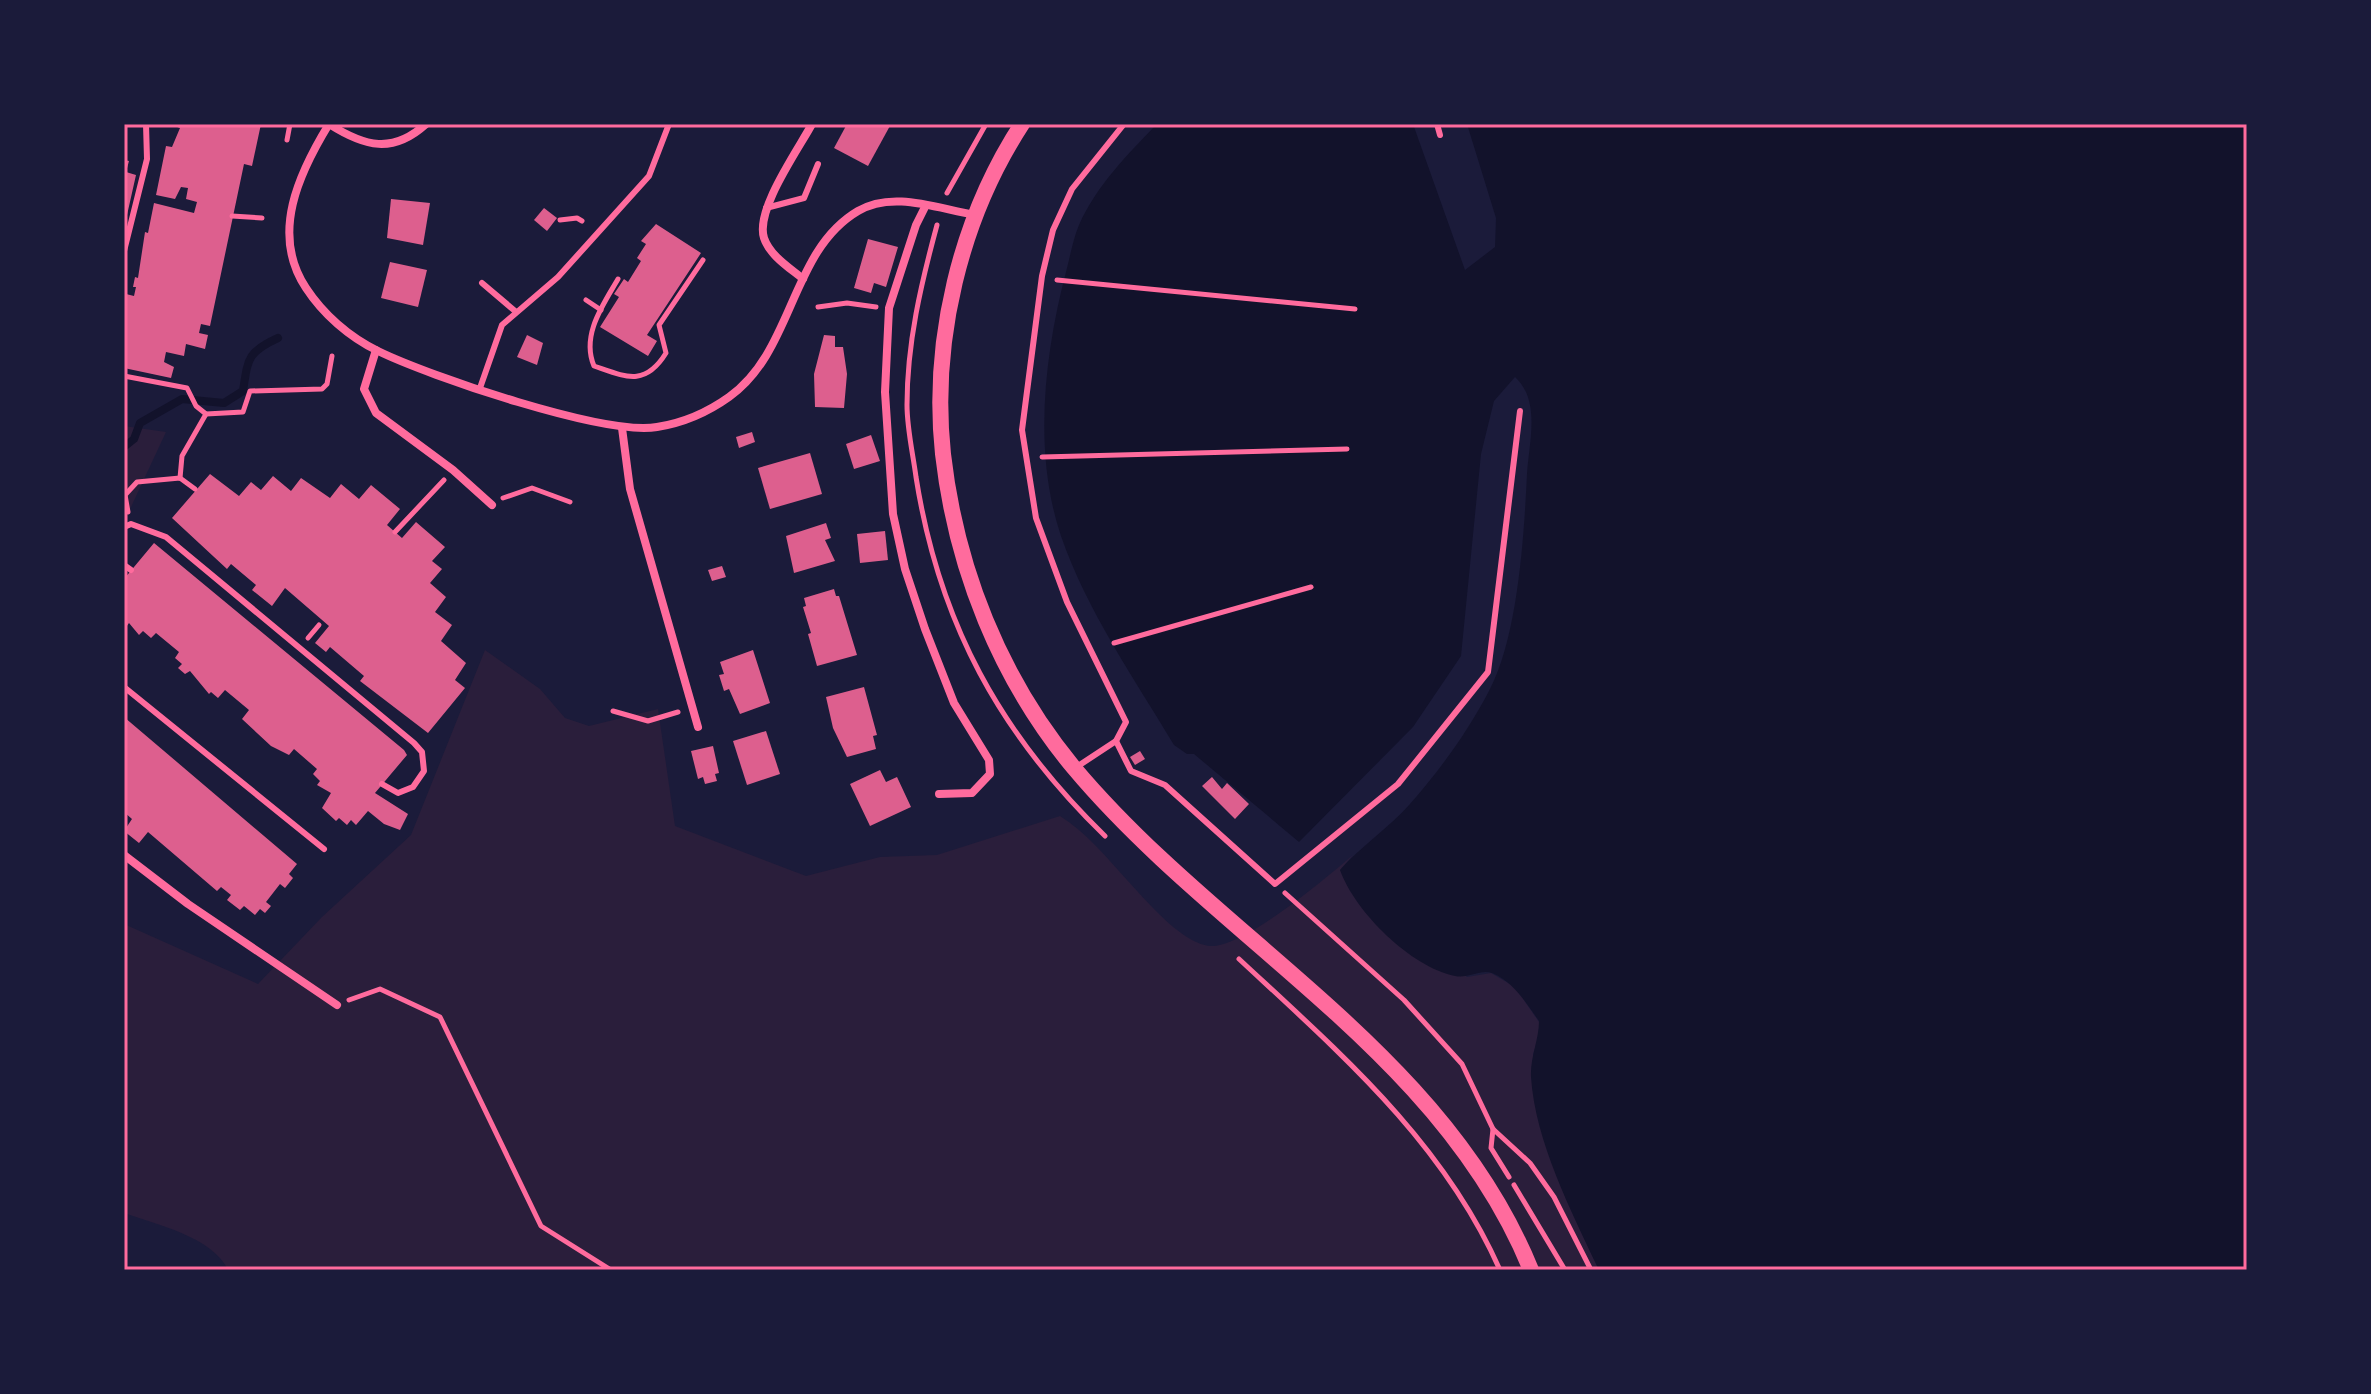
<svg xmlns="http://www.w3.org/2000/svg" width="2371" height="1394" viewBox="0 0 2371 1394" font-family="'PT Serif',serif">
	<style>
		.green { fill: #2a1e3b }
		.water { fill: #12122b }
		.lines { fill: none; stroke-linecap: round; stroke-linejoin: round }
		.stream { stroke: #12122b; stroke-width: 8 }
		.building { fill: #dd5f8e }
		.path { stroke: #ff6b9d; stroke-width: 5 }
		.service { stroke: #ff6b9d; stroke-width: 6 }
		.minor { stroke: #ff6b9d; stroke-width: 8 }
		.secondary { stroke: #ff6b9d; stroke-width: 16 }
		.neatline { fill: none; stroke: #ff6b9d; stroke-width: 3 }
	</style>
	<rect width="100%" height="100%" fill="#1b1b3a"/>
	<!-- green -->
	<g class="green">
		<polygon points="124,426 166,432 124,522"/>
		<path d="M485,650l55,39 25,29 24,8 69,-17 17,117 131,50 74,-19 57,-2 123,-39c26,16 47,42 67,64 18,19 58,68 87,66 35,-3 111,-67 139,-91l-13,15 127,107 24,-4 24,14 24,35v15l-6,17 2,51 31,94 33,71h-1371c-15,-33 -73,-46 -104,-57v-289l134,60 64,-67 89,-82z"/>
	</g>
	<!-- water -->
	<path class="water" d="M1157,124h256l52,146 30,-23 1,-29 -29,-94h780v1146h-648c-27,-57 -64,-129 -68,-193 -1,-20 8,-37 8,-56 -13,-18 -25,-39 -47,-48 -12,-4 -24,6 -37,3 -44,-9 -100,-64 -115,-106 21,-24 49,-42 70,-66 30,-34 59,-74 80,-115 28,-54 34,-153 37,-215 2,-32 14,-73 -12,-97l-21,24 -13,53 -20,202 -48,71 -114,115 -105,-88h-7l-13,-9c-40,-67 -87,-134 -113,-209 -28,-83 -17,-180 5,-264 4,-15 7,-33 13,-47 18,-40 48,-70 78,-101z"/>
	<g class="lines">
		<!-- stream -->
		<path class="stream" d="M124,447l10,-8 6,-16 42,-24 42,4 19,-12c5,-32 4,-39 35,-53"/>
	</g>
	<!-- building -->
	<g class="building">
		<polygon points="169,124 261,124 252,166 244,164 210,326 201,324 199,333 208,335 205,349 186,344 184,356 166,352 164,362 174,367 171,378 124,368 124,302 126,294 134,296 136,287 133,287 135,277 138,278 145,232 148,233 154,203 194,213 197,202 186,199 188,188 181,187 175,199 156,195 166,146 172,147 180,128"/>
		<polygon points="847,124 891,124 868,166 834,148"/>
		<polygon points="124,160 129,161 126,172 136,175 125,224"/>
		<polygon points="391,199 430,203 423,245 387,238"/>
		<polygon points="544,208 557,218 547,231 534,220"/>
		<polygon points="656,224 701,253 647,335 657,341 648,356 600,327 619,297 614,294 624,279 628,282 641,261 637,258 646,244 641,241"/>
		<polygon points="868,239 898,247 886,287 874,283 871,293 854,288"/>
		<polygon points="390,262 427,270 418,307 381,298"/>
		<polygon points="527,335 543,343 537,365 517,357"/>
		<polygon points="824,335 835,336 835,347 843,347 847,374 844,408 815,407 814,374"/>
		<polygon points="752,432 755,442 739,448 736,437"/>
		<polygon points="871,435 880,461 854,469 846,444"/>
		<polygon points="810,453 822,494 770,509 758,468"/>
		<polygon points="210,474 239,496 251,482 261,490 273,476 291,491 301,478 330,498 341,484 359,499 371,485 400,509 387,525 395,532 402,538 416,522 445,547 432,561 442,569 430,583 446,597 435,612 452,625 441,641 466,663 455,680 465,688 428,733 360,681 364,676 330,647 326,652 315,643 329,626 285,588 272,606 252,590 256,585 231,564 227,569 172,518"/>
		<polygon points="826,523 831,538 825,540 835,561 794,573 786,536"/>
		<polygon points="885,531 888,560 860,563 857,534"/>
		<polygon points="154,543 404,750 407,755 375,793 408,814 400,830 384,824 368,811 356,825 351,820 347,825 339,818 336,821 322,808 331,793 317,785 320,781 313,774 317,769 294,749 289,755 271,746 242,719 249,710 225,690 218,698 211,692 209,694 190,671 185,674 178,668 182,664 175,658 179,652 156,633 151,638 143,631 139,635 129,623 124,630 124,579"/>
		<polygon points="722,566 726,577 712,581 708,570"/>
		<polygon points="834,589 836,596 839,596 857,655 817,666 808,634 811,633 803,607 806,606 804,598"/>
		<polygon points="753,650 770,703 740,714 729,689 724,691 719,675 724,674 720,662"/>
		<polygon points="864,687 877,735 873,736 876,749 847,757 833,728 826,697"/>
		<polygon points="124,717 297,864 289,874 293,878 285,888 280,884 266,902 271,906 265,913 260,909 255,915 244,906 240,910 227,900 231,895 221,887 217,891 148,832 139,843 124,831 132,819 124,812"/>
		<polygon points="766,731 780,774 747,785 733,741"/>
		<polygon points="713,746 719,773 715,774 717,781 705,784 703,777 698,779 691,751"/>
		<polygon points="1140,751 1145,759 1135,765 1130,757"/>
		<polygon points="880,770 886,782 897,777 911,807 870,826 850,784"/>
		<polygon points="1212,777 1222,789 1227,783 1249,804 1235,819 1202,786"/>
	</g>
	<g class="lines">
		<!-- path -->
		<g class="path">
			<polyline points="287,140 290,124"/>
			<polyline points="947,193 986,124"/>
			<polyline points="232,216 262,218"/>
			<polyline points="560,220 577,218 582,221"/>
			<path d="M937,225c-16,59 -30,118 -30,180 0,24 6,49 9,72 23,146 84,257 189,359"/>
			<path d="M618,279c-15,26 -37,56 -24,87 32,11 51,21 72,-13l-7,-28 44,-65"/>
			<polyline points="1057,280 1355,309"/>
			<polyline points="586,300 601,310"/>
			<polyline points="818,307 847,303 876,307"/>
			<polyline points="124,376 187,388 196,406 206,414 243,412 250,391 322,389 327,384 332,356"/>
			<polyline points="1042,457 1347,449"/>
			<polyline points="180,478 182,456 206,414"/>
			<polyline points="503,498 532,488 570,502"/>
			<polyline points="128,512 125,495 137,482 180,478 195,489"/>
			<polyline points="395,532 444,480"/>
			<polyline points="308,638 319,625"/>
			<polyline points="1114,643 1311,587"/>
			<polyline points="613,711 648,721 678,712"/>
			<polyline points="1285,893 1404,1000 1462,1064 1493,1129 1530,1163 1554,1197 1591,1270"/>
			<path d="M1239,959c101,94 204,182 261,311"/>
			<polyline points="349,1000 380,989 440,1017 541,1226 611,1270"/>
			<polyline points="1493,1129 1491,1148 1509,1177"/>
			<polyline points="1514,1185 1565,1270"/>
		</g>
		<!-- service -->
		<g class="service">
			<polyline points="1437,124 1440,135"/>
			<polyline points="766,208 804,198 818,164"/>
			<polyline points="124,251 147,159 146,124"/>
			<polyline points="482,283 515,311"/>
			<polyline points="480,388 502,325 558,277 649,176 669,124"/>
			<polyline points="124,527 131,524 166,537 414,743 422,752 424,771 413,787 398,793 382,784"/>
			<polyline points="124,565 131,570"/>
			<polyline points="124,687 324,849"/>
			<polyline points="1116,741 1131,771 1165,785 1275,884 1398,784 1488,672 1520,411"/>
			<polyline points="1075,768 1116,741 1126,722 1067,602 1036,518 1022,430 1042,276 1053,230 1072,189 1124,124"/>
		</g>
		<!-- minor -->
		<g class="minor">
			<path d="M329,124c-30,49 -59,110 -23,164 17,26 43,49 72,63 51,25 227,85 279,76 26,-4 51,-15 72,-30 65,-46 61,-146 129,-186 35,-21 80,-2 118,4"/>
			<path d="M329,124c36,23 64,30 97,0"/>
			<polyline points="925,207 916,225 889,308 885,392 893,514 905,569 925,629 954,703 989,760 990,774 972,793 939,794"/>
			<path d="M803,279c-13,-11 -33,-23 -39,-41 -9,-28 34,-88 48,-114"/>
			<polyline points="376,350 364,389 376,413 453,470 492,505"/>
			<polyline points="622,428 630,489 698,727"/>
			<polyline points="124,855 188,904 337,1005"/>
		</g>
		<!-- secondary -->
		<path class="secondary" d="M1022,124c-62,95 -91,217 -79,330 13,114 57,225 131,314 146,174 368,283 457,502"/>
	</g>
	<!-- border -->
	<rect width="2371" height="1394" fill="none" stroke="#1b1b3a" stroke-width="252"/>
	<rect x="126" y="126" width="2119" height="1142" class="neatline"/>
</svg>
